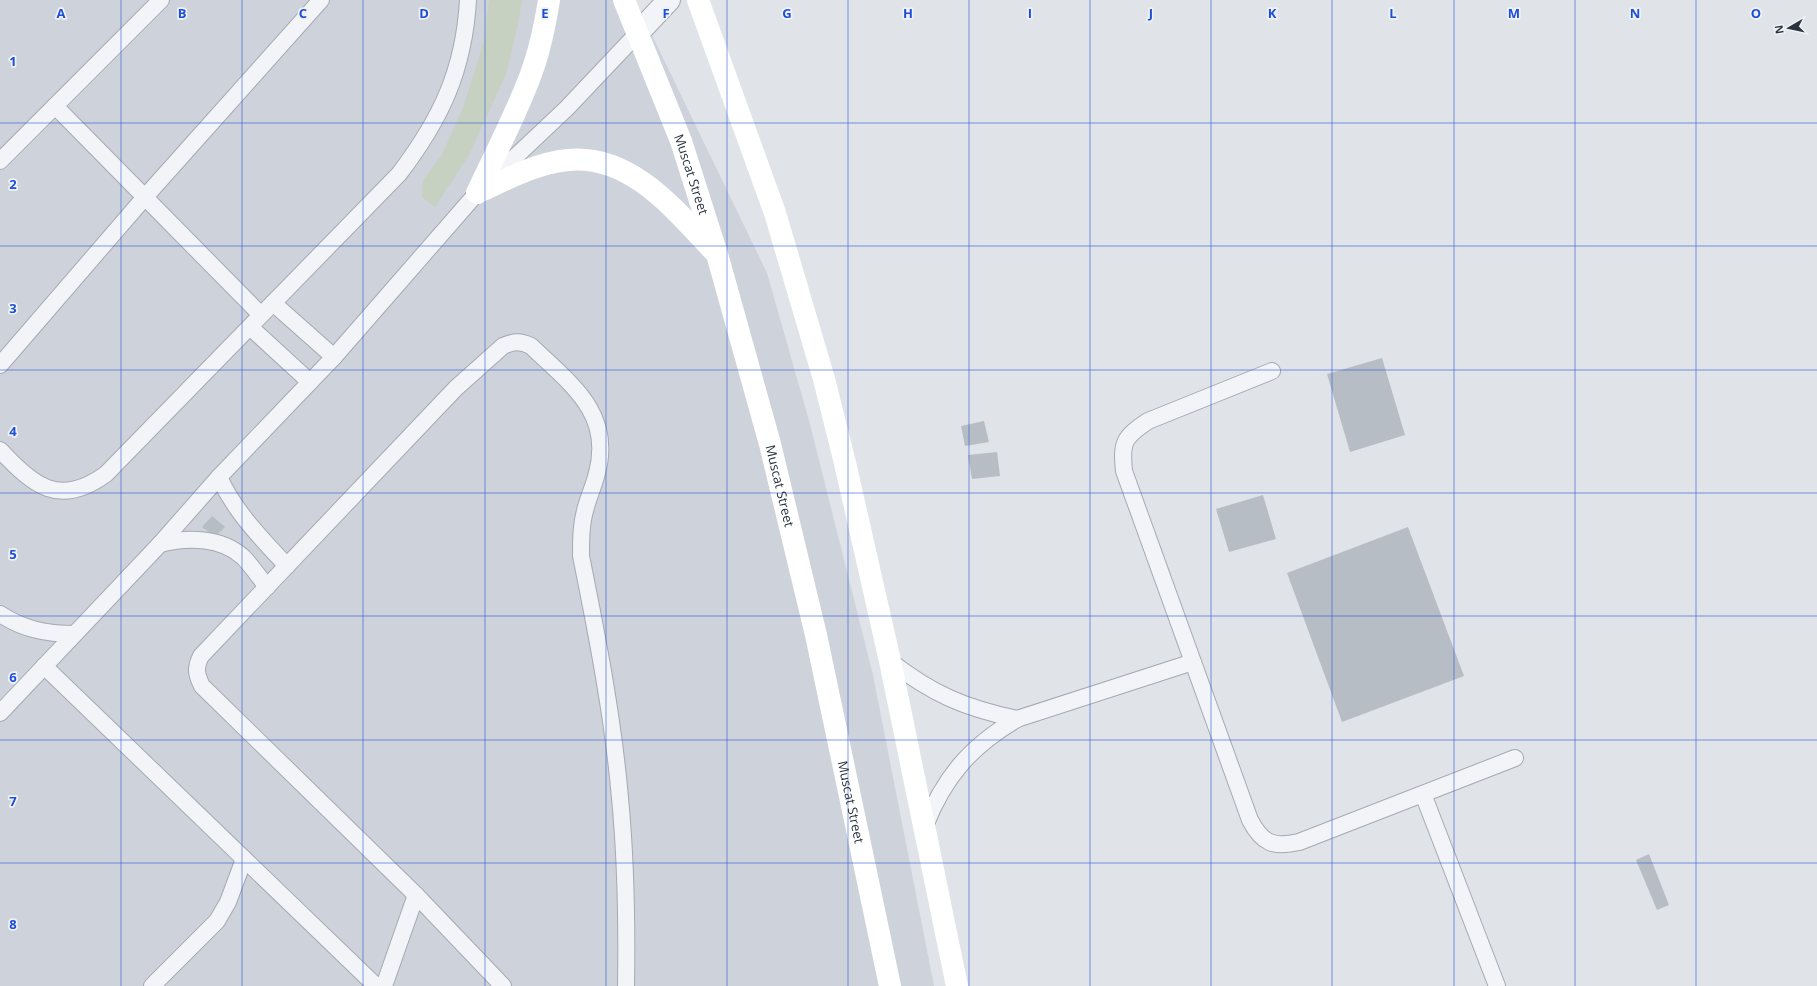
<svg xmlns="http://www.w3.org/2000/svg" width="1817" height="986" viewBox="0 0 1817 986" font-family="'Open Sans',sans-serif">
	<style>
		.built { fill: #ced2da }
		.green { fill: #c6d1c1 }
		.building { fill: #b7bdc5 }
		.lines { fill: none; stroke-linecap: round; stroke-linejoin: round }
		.lane-casing { stroke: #a5aab2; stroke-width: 18 }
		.street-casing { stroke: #a5aab2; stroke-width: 24 }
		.lane { stroke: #f2f4f7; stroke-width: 16 }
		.street { stroke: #f2f4f7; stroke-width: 22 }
		.secondary { stroke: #fff; stroke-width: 22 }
		.grid { fill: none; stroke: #1d4ed8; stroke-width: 1; stroke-opacity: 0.55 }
		.labels { text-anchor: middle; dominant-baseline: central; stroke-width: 3.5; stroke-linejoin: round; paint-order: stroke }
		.street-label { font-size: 13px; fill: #29323e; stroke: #eff2f6 }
		.grid-label { font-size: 13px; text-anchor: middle; font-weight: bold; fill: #1d4ed8; stroke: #eff2f6; stroke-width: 3.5; stroke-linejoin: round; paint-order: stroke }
	</style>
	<rect width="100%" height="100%" fill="#e0e3e8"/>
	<!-- built -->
	<polygon class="built" points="0,0 635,0 767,273 810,424 873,675 934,986 0,986"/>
	<!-- green -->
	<polygon class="green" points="489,0 522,0 518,24 506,74 469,155 435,207 422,197 423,181 442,154 463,108 484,41"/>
	<!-- building -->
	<g class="building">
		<polygon points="1382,358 1405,435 1350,452 1327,374"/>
		<polygon points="984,421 989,442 965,446 961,426"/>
		<polygon points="997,452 1000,476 972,479 968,455"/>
		<polygon points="1263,495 1276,539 1229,552 1216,509"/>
		<polygon points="212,516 225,527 215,537 202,527"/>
		<polygon points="1408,527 1464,676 1342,722 1287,573"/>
		<polygon points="1649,854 1669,905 1657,910 1636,860"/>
	</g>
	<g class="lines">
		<defs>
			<g id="lane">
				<polyline points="55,106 261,315"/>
				<polyline points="0,161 161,0"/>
				<polyline points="273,303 334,357"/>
				<polyline points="250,327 310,382"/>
				<polyline points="0,365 145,197 321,0"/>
				<path d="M1272,371l-124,50c-24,16 -27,21 -24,50l126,349c12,23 23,28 49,22l216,-84"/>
				<path d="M0,450c34,36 59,58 106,24l293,-300c42,-55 65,-104 69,-174"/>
				<path d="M219,477c16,35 42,61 68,89"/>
				<path d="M160,544c27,-7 61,-7 83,13 9,9 16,20 24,30"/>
				<path d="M0,614c23,15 46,20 74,20"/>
				<path d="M890,661c42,33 75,47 127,58"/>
				<polyline points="44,666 376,986"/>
				<polyline points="0,713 160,544 219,477 334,357 477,193 567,108 637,34"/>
				<polyline points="1423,794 1497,986"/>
				<path d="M925,826c19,-49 46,-80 92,-107l176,-57"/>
				<polyline points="152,986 217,921 228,902 244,859"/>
				<polyline points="384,986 416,895"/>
				<path d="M503,986l-87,-91 -214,-209c-6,-12 -7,-18 -1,-30l255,-268 47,-42c11,-5 18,-5 28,0 39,38 82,66 66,127 -3,12 -8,23 -11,34 -5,16 -5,32 -5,49 16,79 32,161 39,242 6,63 7,125 6,188"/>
			</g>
			<polyline id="street" points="637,34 669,0"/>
		</defs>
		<!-- lane casing -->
		<use href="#lane" class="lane-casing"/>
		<!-- street casing -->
		<use href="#street" class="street-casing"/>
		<!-- lane -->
		<use href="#lane" class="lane"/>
		<!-- street -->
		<use href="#street" class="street"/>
		<!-- secondary -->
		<g class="secondary">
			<path id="s1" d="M624,0l57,141 36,113 53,190 46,191 74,351"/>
			<polyline points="698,0 775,213 824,379 845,463 890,661 957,986"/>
			<path d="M477,193c28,-13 59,-30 91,-33 63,-6 107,50 146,91"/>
			<path d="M477,193c18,-39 39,-78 54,-119 9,-24 14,-49 18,-74"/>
		</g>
	</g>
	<!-- grid -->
	<path class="grid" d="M121,0v986M242,0v986M363,0v986M485,0v986M606,0v986M727,0v986M848,0v986M969,0v986M1090,0v986M1211,0v986M1332,0v986M1454,0v986M1575,0v986M1696,0v986M0,123h1817M0,246h1817M0,370h1817M0,493h1817M0,616h1817M0,740h1817M0,863h1817"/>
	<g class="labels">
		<!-- street labels -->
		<g class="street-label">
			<text stroke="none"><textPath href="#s1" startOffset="187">Muscat Street</textPath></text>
			<text stroke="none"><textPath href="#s1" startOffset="511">Muscat Street</textPath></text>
			<text stroke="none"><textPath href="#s1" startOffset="835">Muscat Street</textPath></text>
		</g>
	</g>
	<g class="grid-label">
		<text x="61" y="18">A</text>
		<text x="182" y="18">B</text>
		<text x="303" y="18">C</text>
		<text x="424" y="18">D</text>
		<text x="545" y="18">E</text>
		<text x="666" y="18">F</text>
		<text x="787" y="18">G</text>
		<text x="908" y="18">H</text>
		<text x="1030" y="18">I</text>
		<text x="1151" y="18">J</text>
		<text x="1272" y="18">K</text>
		<text x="1393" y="18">L</text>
		<text x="1514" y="18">M</text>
		<text x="1635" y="18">N</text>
		<text x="1756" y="18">O</text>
		<text x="13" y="66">1</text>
		<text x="13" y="189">2</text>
		<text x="13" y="313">3</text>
		<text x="13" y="436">4</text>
		<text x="13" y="559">5</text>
		<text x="13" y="682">6</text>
		<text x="13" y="806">7</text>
		<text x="13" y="929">8</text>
	</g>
	<!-- north arrow -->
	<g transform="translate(1789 28) rotate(261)" stroke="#eff2f6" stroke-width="3" paint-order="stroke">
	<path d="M0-3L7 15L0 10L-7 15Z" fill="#29323e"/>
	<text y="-6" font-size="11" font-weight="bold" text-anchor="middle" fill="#29323e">N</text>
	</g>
</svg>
